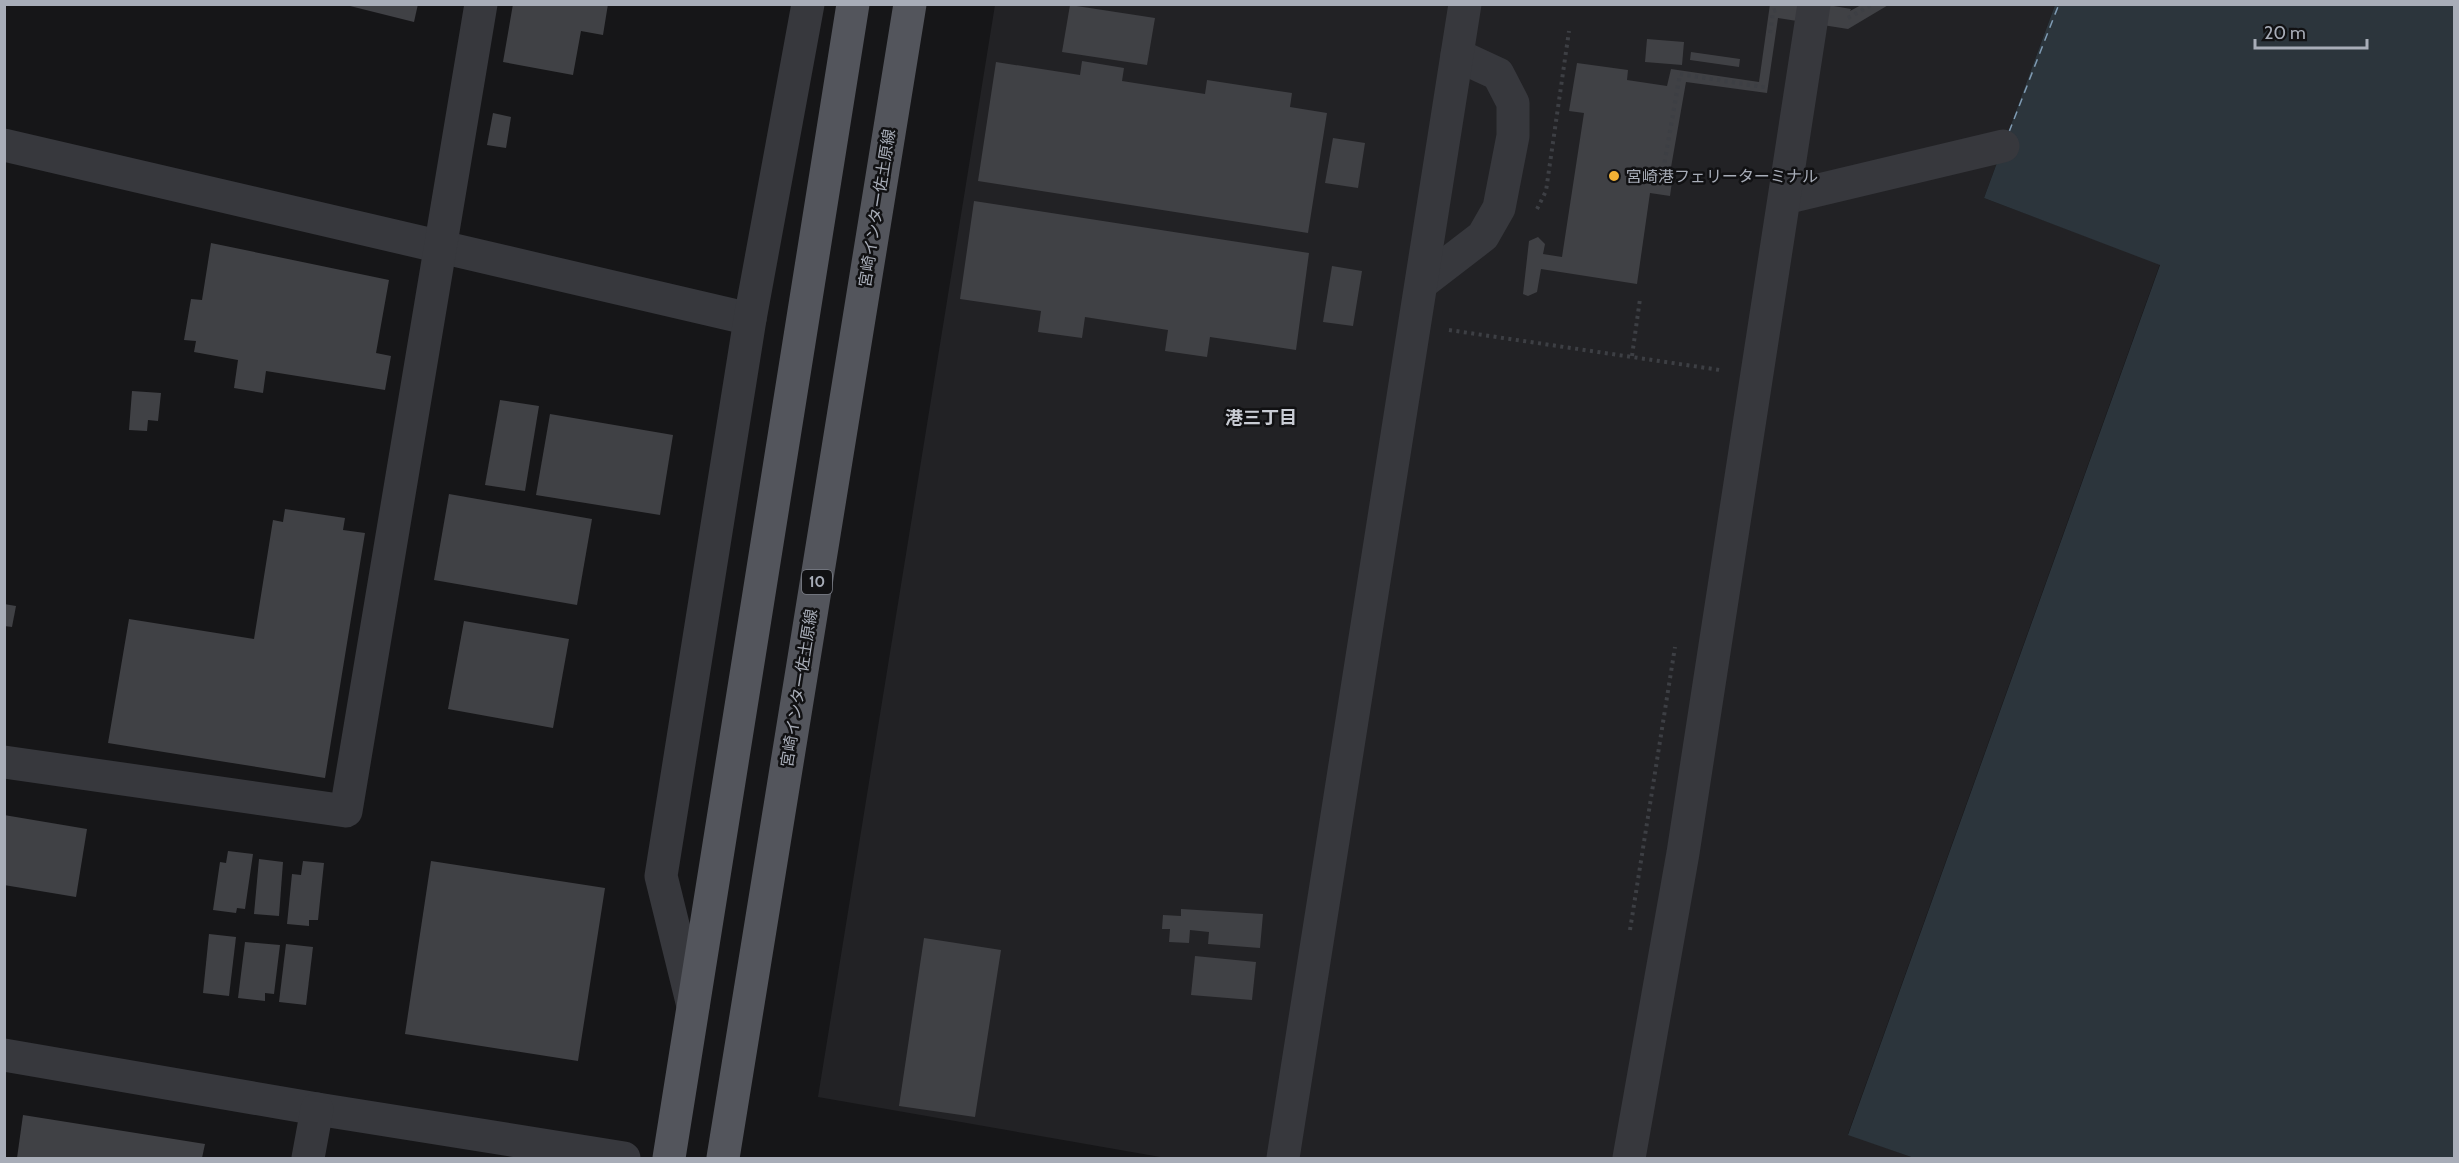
<svg xmlns="http://www.w3.org/2000/svg" width="2459" height="1163" viewBox="0 0 2459 1163" font-family="Cabin,'Noto Sans JP',sans-serif">
	<style>
		.built { fill: #222225 }
		.water { fill: #2c353c }
		.lines { fill: none; stroke-linecap: round; stroke-linejoin: round }
		.ferry { stroke: #7f9bb3; stroke-width: 1.5; stroke-dasharray: 8 6; stroke-linecap: butt }
		.building { fill: #404145 }
		.path { stroke: #3d3f44; stroke-width: 4; stroke-dasharray: 3 4.5; stroke-linecap: butt }
		.minor { stroke: #37383d; stroke-width: 33 }
		.major { stroke: #53555c; stroke-width: 33 }
		.poi-dot { fill: #f2b134; stroke: #111113; stroke-width: 2 }
		.labels { text-anchor: middle; dominant-baseline: central; stroke-width: 5; stroke-linejoin: round; paint-order: stroke }
		.shield { fill: #111113; stroke: #7b7e86; stroke-width: 1.5 }
		.shield-label { font-size: 15px; font-weight: bold; fill: #a8adb8 }
		.poi-label { font-size: 16px; fill: #a8adb8; stroke: #111113; text-anchor: start }
		.street-label { font-size: 16px; fill: #a8adb8; stroke: #111113 }
		.neighbourhood-label { font-size: 18px; font-weight: bold; fill: #c9ccd4; stroke: #111113 }
	</style>
	<rect width="100%" height="100%" fill="#161618"/>
	<!-- built -->
	<polygon class="built" points="995,5 2055,5 1984,198 2160,264 1848,1134 1914,1158 1166,1158 818,1097"/>
	<!-- water -->
	<polygon class="water" points="2055,5 2454,5 2454,1158 1914,1158 1848,1135 2160,265 1984,198"/>
	<g class="lines">
		<!-- ferry -->
		<polyline class="ferry" points="2009,132 2059,4"/>
	</g>
	<!-- building -->
	<g class="building">
		<polygon points="342,4 418,4 414,22"/>
		<polygon points="513,4 608,4 603,35 581,31 573,75 503,62"/>
		<polygon points="1770,4 1822,4 1851,9 1850,11 1863,4 1890,4 1848,29 1778,18 1767,93 1686,82 1670,173 1673,174 1670,196 1650,193 1637,284 1541,269 1537,292 1528,296 1523,294 1529,241 1538,237 1545,244 1543,254 1562,257 1584,113 1569,111 1577,63 1628,70 1627,80 1667,86 1671,69 1759,82"/>
		<polygon points="1070,5 1155,18 1147,65 1062,52"/>
		<polygon points="1647,39 1684,42 1682,65 1645,62"/>
		<polygon points="1691,52 1740,59 1739,67 1690,60"/>
		<polygon points="1082,61 1124,68 1122,81 1205,94 1207,80 1292,93 1290,107 1327,113 1308,233 978,181 996,62 1080,75"/>
		<polygon points="493,113 511,117 506,148 487,145"/>
		<polygon points="1333,138 1365,143 1358,188 1325,183"/>
		<polygon points="974,201 1309,253 1296,350 1210,337 1207,357 1165,351 1168,330 1085,317 1082,338 1038,332 1041,311 960,299"/>
		<polygon points="211,243 389,280 376,353 391,356 385,390 266,371 263,393 234,388 238,360 194,352 196,341 184,340 191,299 202,300"/>
		<polygon points="1332,266 1362,271 1353,326 1323,322"/>
		<polygon points="132,391 161,393 158,421 148,420 147,431 129,430"/>
		<polygon points="500,400 539,406 525,491 485,485"/>
		<polygon points="550,414 673,435 660,515 536,495"/>
		<polygon points="449,494 592,519 577,605 434,580"/>
		<polygon points="285,509 345,518 343,530 365,533 325,778 108,743 129,619 254,639 273,520 283,522"/>
		<polygon points="4,604 16,606 12,627 4,626"/>
		<polygon points="464,621 569,639 553,728 448,709"/>
		<polygon points="4,815 87,829 76,897 4,885"/>
		<polygon points="228,851 253,854 245,909 237,908 236,913 213,910 220,862 226,863"/>
		<polygon points="259,859 283,862 279,916 254,914"/>
		<polygon points="303,861 324,863 318,920 309,920 309,926 287,924 292,874 301,875"/>
		<polygon points="431,861 605,888 578,1061 405,1034"/>
		<polygon points="1181,909 1263,914 1260,948 1208,944 1209,932 1190,930 1189,943 1169,942 1170,929 1162,929 1163,915 1181,916"/>
		<polygon points="209,934 236,937 229,996 203,993"/>
		<polygon points="924,938 1001,950 975,1117 899,1106"/>
		<polygon points="245,942 280,945 274,994 265,993 265,1001 238,998"/>
		<polygon points="286,944 313,947 306,1005 279,1002"/>
		<polygon points="1195,956 1256,962 1252,1000 1191,995"/>
		<polygon points="23,1115 205,1144 202,1158 17,1158"/>
	</g>
	<g class="lines">
		<!-- path -->
		<g class="path">
			<polyline points="1848,18 1873,4"/>
			<polyline points="1770,33 1773,11 1776,10"/>
			<polyline points="1652,181 1661,183 1680,74 1763,87 1763,85"/>
			<polyline points="1537,209 1546,191 1569,31"/>
			<polyline points="1449,330 1720,370"/>
			<polyline points="1632,356 1640,299"/>
			<polyline points="1630,930 1675,647"/>
		</g>
		<!-- minor -->
		<g class="minor">
			<polyline points="4,145 750,319"/>
			<polyline points="1785,198 2003,146"/>
			<polyline points="1422,283 1483,236 1499,208 1513,136 1513,103 1498,74 1457,55"/>
			<polyline points="4,762 346,811 481,4"/>
			<polyline points="693,1006 661,876 750,319 808,4"/>
			<polyline points="4,1055 317,1109 624,1158"/>
			<polyline points="308,1158 317,1109"/>
			<polyline points="1283,1158 1465,4"/>
			<polyline points="1629,1158 1683,853 1814,4"/>
		</g>
		<!-- major -->
		<g class="major">
			<polyline points="669,1158 853,4"/>
			<polyline points="723,1158 910,4"/>
		</g>
	</g>
	<!-- markers -->
	<circle class="poi-dot" cx="1614" cy="176" r="6"/>
	<g class="labels">
		<!-- shield labels -->
		<rect class="shield" x="802" y="570" width="30" height="24" rx="4.5"/>
		<g class="shield-label">
			<text x="817" y="582">10</text>
		</g>
		<!-- poi labels -->
		<g class="poi-label">
			<text x="1626" y="176">宮崎港フェリーターミナル</text>
		</g>
		<!-- street labels -->
		<g class="street-label">
			<text transform="translate(877 208) rotate(-81)">宮崎インター佐土原線</text>
			<text transform="translate(799 688) rotate(-81)">宮崎インター佐土原線</text>
		</g>
		<!-- neighbourhood labels -->
		<g class="neighbourhood-label">
			<text x="1261" y="418">港三丁目</text>
		</g>
	</g>
	<!-- border -->
	<rect width="2459" height="1163" fill="none" stroke="#a8adb8" stroke-width="12"/>
	<!-- scale -->
	<path d="M2255 39v9h112v-9" fill="none" stroke="#a8adb8" stroke-width="3"/>
	<text x="2264" y="39" font-size="18" fill="#a8adb8" stroke="#111113" stroke-width="4.5" paint-order="stroke">20 m</text>
</svg>
